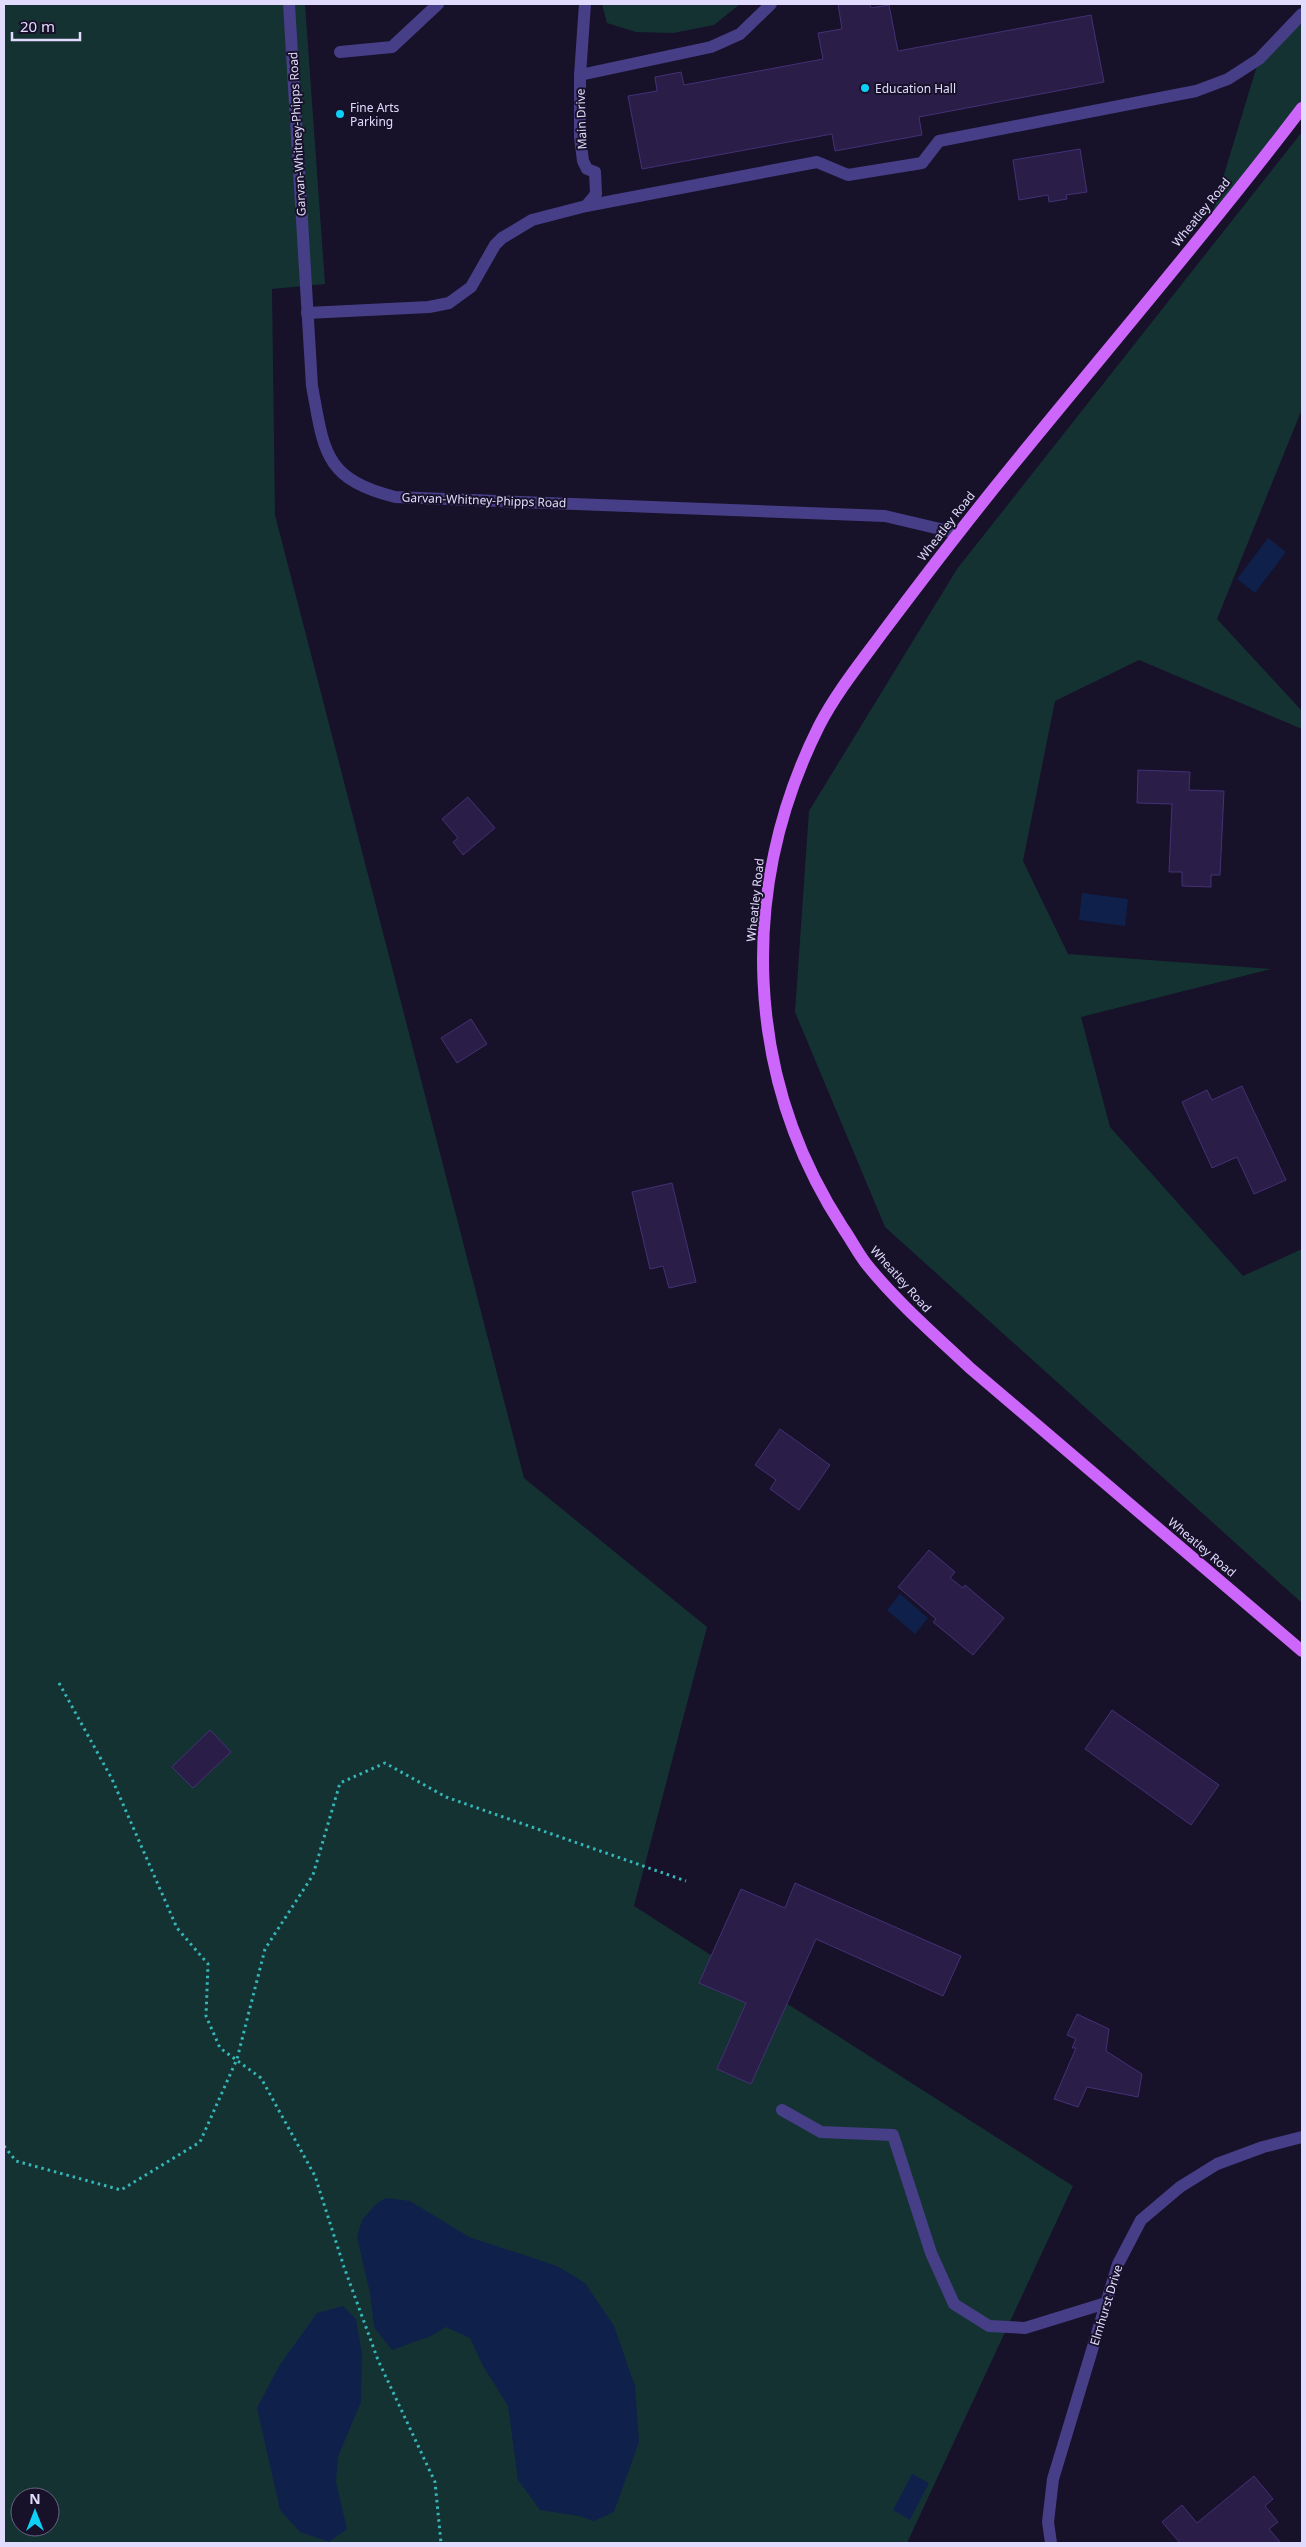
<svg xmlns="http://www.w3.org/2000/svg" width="1306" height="2547" viewBox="0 0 1306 2547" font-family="'Noto Sans',sans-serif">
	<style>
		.green { fill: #153233; fill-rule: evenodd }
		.water { fill: #0f214b }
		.building { fill: #2a1e49; stroke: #433175 }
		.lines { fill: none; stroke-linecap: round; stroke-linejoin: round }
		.path { stroke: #35b6b8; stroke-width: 3; stroke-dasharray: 2.5 4; stroke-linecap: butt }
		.minor { stroke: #463e86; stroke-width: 12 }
		.major { stroke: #cd66fa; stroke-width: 12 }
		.poi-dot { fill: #0ecff6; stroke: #171129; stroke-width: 2 }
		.labels { text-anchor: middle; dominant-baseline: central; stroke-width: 4; stroke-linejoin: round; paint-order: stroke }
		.poi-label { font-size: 12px; fill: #e1dbfe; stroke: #171129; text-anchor: start }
		.street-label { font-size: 12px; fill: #e1dbfe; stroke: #171129 }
	</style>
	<rect width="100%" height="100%" fill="#171129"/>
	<!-- green -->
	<g class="green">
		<path d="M4,4h301l20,280 -53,5 3,226 249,963 183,149 -73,279 439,280 -166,357h-903zM20,2497h30v30h-30z"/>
		<polygon points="602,4 740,4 714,25 673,33 636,32 607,23"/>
		<polygon points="1302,14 1302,108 1209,224 1259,59"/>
		<polygon points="1302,132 1302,409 1217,619 1302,711 1302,729 1139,660 1055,701 1023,861 1068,954 1271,969 1081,1017 1110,1127 1243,1276 1302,1249 1302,1603 885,1227 795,1012 809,811 957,569"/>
	</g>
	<!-- water -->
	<g class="water">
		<polygon points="1268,538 1286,552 1255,593 1237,579"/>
		<polygon points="1082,893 1128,899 1125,926 1079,920"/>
		<polygon points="900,1594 928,1618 915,1634 887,1610"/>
		<polygon points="386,2198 410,2201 469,2237 557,2266 585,2283 614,2326 635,2386 639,2442 614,2512 594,2521 579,2516 540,2510 518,2480 508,2406 483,2366 470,2338 446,2327 431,2336 392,2350 374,2327 370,2293 357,2237 362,2220 376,2204"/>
		<polygon points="343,2306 356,2319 362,2354 361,2402 338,2457 336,2482 347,2529 329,2542 300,2532 280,2510 257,2408 279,2366 317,2313"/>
		<polygon points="912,2474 929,2483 910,2520 893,2510"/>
	</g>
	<!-- building -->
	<g class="building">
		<polygon points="838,4 870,4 871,8 889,5 898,51 1091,15 1104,82 919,117 922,135 835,151 832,134 642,169 628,96 657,91 655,77 681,72 684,85 823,59 818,33 842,29"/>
		<polygon points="1080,149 1087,192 1066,195 1067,199 1049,202 1048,195 1019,200 1013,160"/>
		<polygon points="1138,770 1190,772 1189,790 1224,791 1220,875 1211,875 1211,887 1182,886 1182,872 1169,872 1172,804 1137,803"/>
		<polygon points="468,797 495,828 463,855 453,842 458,838 442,819"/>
		<polygon points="471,1019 487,1044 457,1063 441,1038"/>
		<polygon points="1242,1086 1286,1180 1254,1194 1237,1157 1212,1168 1182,1102 1207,1090 1212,1100"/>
		<polygon points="672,1183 696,1282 669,1288 663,1266 650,1269 632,1192"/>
		<polygon points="780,1429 830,1465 799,1510 770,1489 776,1480 755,1465"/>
		<polygon points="929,1550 955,1572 950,1578 963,1588 965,1585 1004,1618 973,1655 933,1622 936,1619 898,1587"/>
		<polygon points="1112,1710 1219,1785 1191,1825 1085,1749"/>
		<polygon points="210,1730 231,1752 193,1788 172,1767"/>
		<polygon points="795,1883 961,1956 943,1996 816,1939 751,2084 717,2069 746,2003 699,1983 741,1889 785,1908"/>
		<polygon points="1077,2014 1109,2029 1106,2051 1142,2074 1138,2097 1087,2087 1078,2107 1054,2099 1076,2048 1072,2048 1076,2039 1067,2035"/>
		<polygon points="1254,2476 1273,2499 1265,2506 1278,2522 1269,2529 1281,2543 1180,2543 1162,2522 1182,2505 1197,2523"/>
	</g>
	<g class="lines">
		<!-- path -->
		<g class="path">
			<polyline points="59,1683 112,1779 177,1928 208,1964 206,2016 220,2048 261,2078 315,2176 344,2267 378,2360 435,2482 441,2543"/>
			<polyline points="4,2146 16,2161 121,2190 200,2142 237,2059 265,1949 313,1875 340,1783 385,1763 446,1797 686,1881"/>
		</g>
		<!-- minor -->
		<g class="minor">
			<path d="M289,4l23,382c12,64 11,93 83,111l490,19 72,17"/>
			<polyline points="340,52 392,47 438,4"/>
			<polyline points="580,75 711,47 740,34 771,4"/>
			<polyline points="586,206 817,162 848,175 922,163 939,141 1196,91 1228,79 1259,59 1302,14"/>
			<polyline points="307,313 429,307 449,303 471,287 495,245 502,238 532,220 586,206 596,194 595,172 587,169 583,161 580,137 580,75 585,4"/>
			<polyline points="782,2110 821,2132 893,2135 931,2253 954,2304 989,2326 1025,2328 1106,2303"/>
			<polyline points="1051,2543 1048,2522 1053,2479 1118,2264 1141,2220 1180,2187 1217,2164 1263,2147 1302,2137"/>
		</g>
		<!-- major -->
		<path class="major" d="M1302,108c-93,122 -193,239 -290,358 -44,54 -87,110 -129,166 -22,30 -47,61 -64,94 -81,162 -75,350 24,502 9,13 16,27 25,38 30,37 67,69 102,102l332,283"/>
	</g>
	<!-- markers -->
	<g class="poi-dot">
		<circle cx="865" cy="88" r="5"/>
		<circle cx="340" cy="114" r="5"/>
	</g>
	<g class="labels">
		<!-- poi labels -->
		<g class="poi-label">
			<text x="875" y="88">Education Hall</text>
			<text x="350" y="107">Fine Arts<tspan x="350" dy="14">Parking</tspan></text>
		</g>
		<!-- street labels -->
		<g class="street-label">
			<text transform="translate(581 119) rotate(-92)">Main Drive</text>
			<text transform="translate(297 134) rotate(-93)">Garvan-Whitney-Phipps Road</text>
			<text transform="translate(1201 212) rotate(-51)">Wheatley Road</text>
			<text transform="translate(484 500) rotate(2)">Garvan-Whitney-Phipps Road</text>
			<text transform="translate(946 526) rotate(-52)">Wheatley Road</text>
			<text transform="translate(755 900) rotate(-84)">Wheatley Road</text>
			<text transform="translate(901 1279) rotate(48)">Wheatley Road</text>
			<text transform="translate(1202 1547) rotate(40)">Wheatley Road</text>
			<text transform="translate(1106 2305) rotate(-73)">Elmhurst Drive</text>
		</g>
	</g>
	<!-- border -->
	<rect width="1306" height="2547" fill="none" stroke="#e1dbfe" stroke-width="10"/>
	<!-- north arrow -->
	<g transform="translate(35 2512)"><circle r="24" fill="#171129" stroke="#68627e"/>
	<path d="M0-4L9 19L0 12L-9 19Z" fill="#0ecff6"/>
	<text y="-8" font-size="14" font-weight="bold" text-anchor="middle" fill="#e1dbfe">N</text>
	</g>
	<!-- scale -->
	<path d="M12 32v8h68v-8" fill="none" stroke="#e1dbfe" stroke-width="2.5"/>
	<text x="20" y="32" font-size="15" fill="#e1dbfe" stroke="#171129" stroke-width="4" paint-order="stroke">20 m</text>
</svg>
